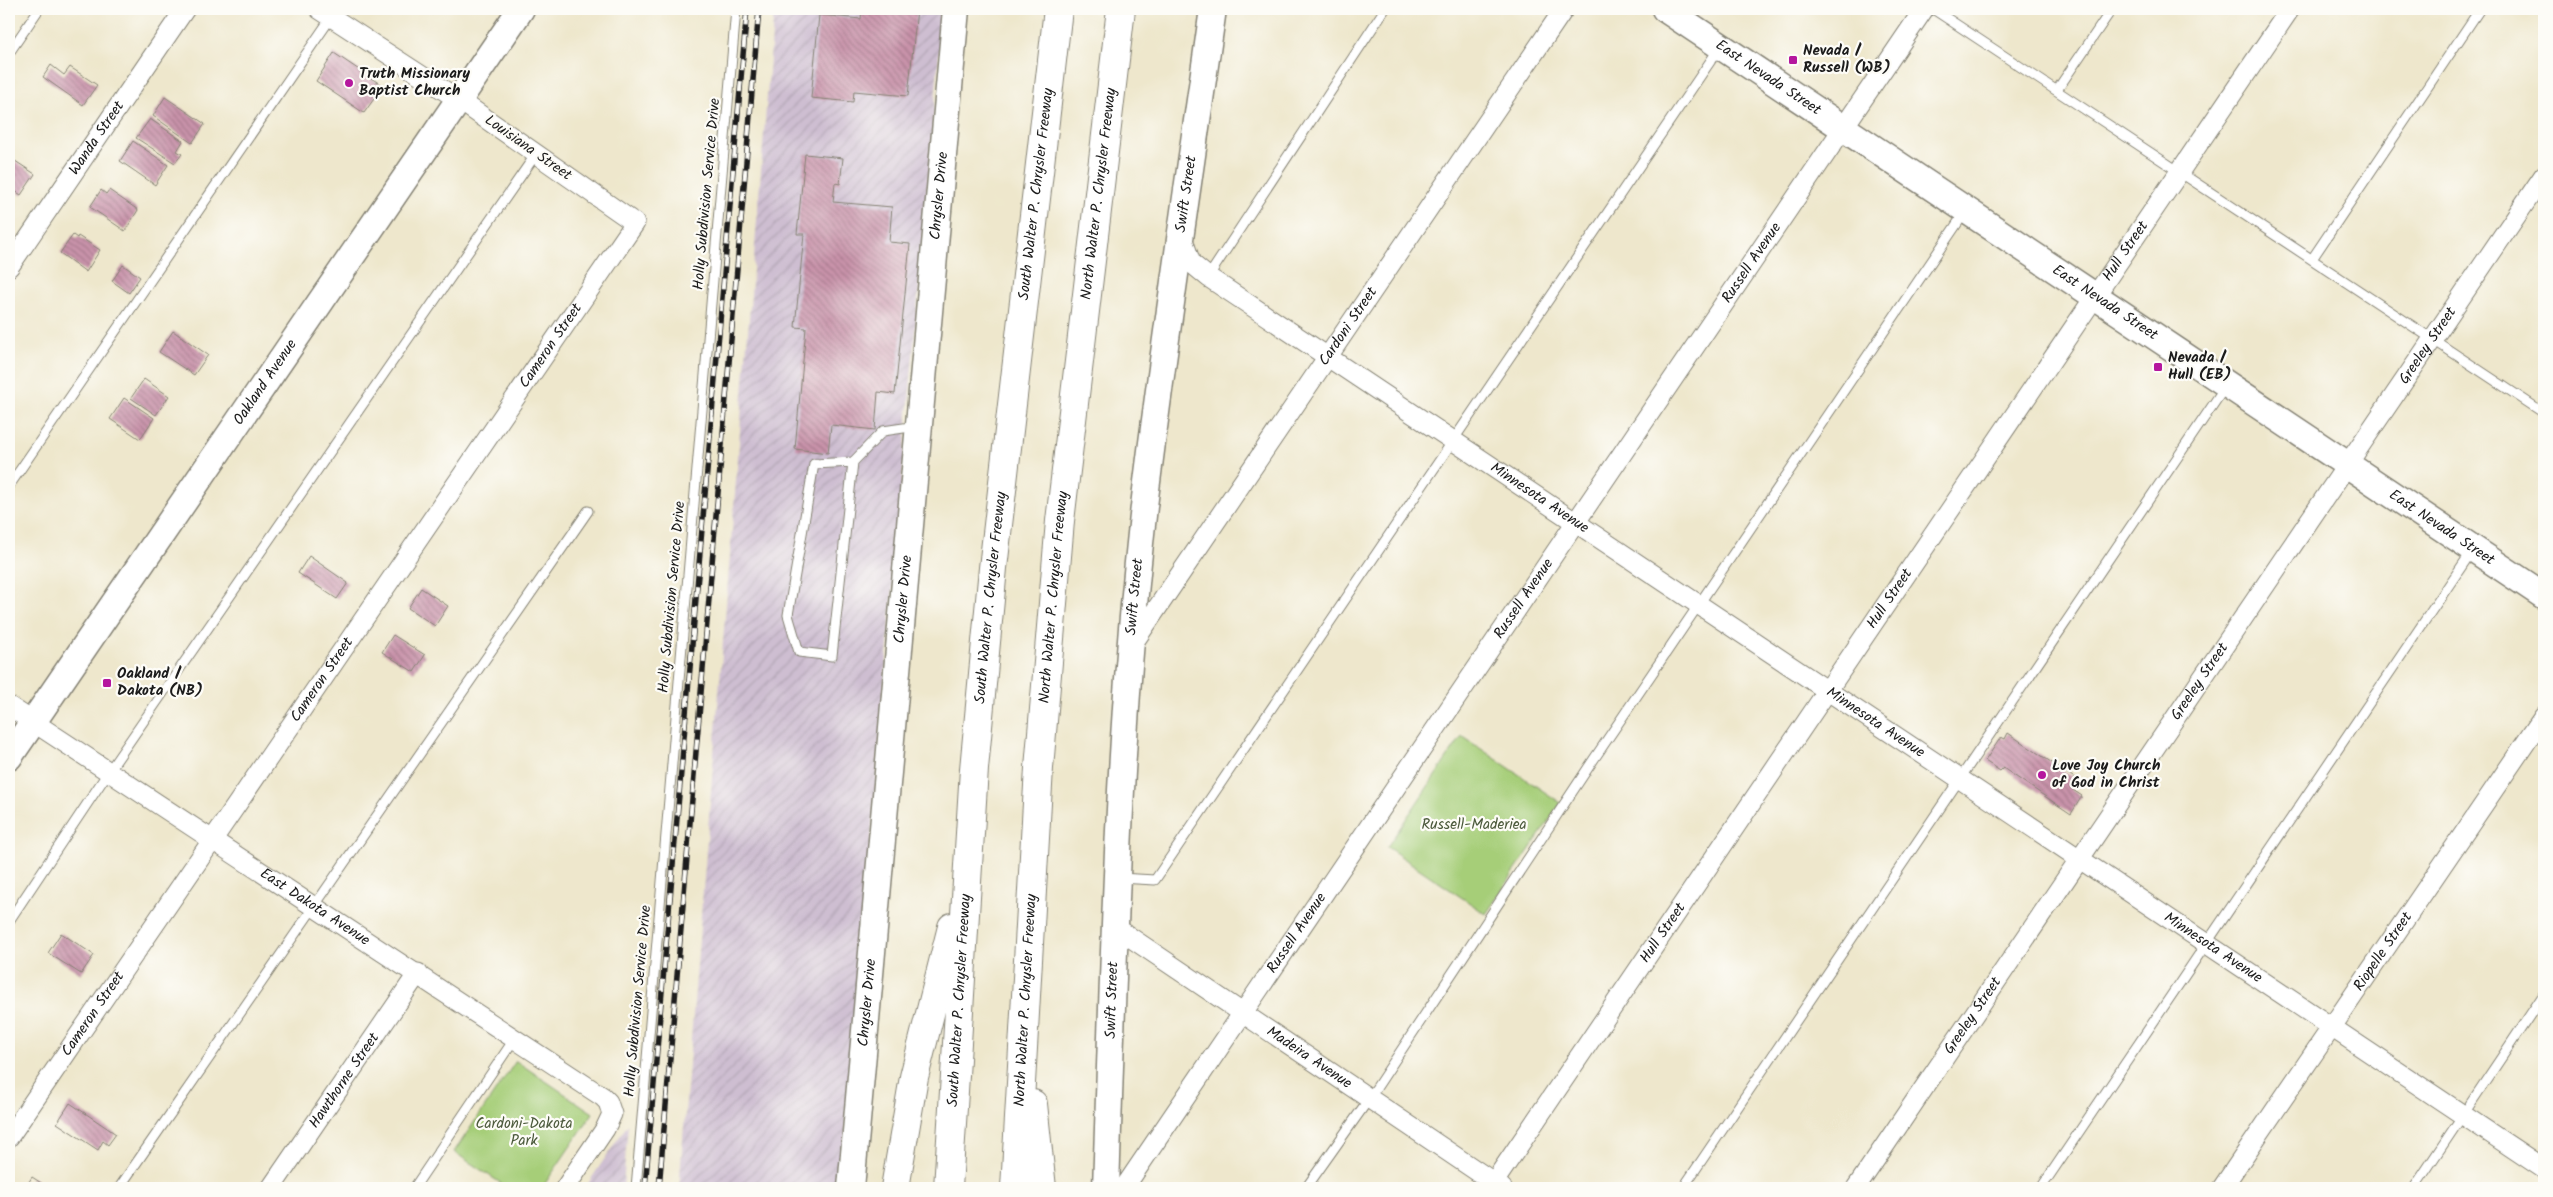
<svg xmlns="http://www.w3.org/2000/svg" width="2553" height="1197" viewBox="0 0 2553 1197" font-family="Kalam,sans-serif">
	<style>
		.industrial { fill: url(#industrial-furrows) }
		.park { fill: #a6ce78; stroke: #61754a }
		.building { fill: url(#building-back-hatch) }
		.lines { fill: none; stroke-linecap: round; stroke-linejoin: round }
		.lane-casing { stroke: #858274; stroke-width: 11 }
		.street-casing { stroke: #858274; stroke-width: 21 }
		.secondary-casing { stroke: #858274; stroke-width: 29 }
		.highway-casing { stroke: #858274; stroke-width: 30 }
		.lane { stroke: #fff; stroke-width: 9 }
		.street { stroke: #fff; stroke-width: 19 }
		.secondary { stroke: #fff; stroke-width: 26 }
		.highway { stroke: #fff; stroke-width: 28 }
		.rail-casing { stroke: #1c1c1c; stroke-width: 5.5 }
		.rail { stroke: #fdfcf7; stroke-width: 4; stroke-dasharray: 11; stroke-linecap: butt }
		.poi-dot { fill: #b5179e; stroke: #fdfcf7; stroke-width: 2 }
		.labels { text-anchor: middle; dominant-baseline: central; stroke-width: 4.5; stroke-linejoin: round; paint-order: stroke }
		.poi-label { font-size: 15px; font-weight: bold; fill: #1c1c1c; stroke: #fdfcf7; text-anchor: start }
		.street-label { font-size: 15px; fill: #1c1c1c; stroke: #fdfcf7 }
		.park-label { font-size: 15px; fill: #4c5a3c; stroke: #fdfcf7 }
	</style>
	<defs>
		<pattern id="industrial-furrows" width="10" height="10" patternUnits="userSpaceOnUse" patternTransform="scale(1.25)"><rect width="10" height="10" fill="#cebed1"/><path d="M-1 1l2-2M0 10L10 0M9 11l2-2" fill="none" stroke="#b0a3b3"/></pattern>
		<pattern id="building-back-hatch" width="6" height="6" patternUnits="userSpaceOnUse" patternTransform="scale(1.25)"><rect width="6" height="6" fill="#c993aa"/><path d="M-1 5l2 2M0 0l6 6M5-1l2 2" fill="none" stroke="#a2778a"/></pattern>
	</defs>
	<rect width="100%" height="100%" fill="#fdfcf7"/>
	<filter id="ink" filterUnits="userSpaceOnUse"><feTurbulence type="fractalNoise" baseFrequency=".02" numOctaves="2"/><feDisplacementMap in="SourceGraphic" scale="10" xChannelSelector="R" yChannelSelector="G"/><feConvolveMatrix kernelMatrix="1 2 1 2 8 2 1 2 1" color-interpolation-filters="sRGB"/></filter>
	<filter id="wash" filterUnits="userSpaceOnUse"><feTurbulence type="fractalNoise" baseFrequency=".0096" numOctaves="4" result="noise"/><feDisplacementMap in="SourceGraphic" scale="20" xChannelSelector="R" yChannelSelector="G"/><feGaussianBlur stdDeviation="1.12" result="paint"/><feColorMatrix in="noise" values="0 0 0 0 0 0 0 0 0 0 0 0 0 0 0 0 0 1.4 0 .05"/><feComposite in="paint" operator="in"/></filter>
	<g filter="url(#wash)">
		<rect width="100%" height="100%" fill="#eee7cc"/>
		<!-- industrial -->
		<g class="industrial">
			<polygon points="774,9 943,9 841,1188 679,1188"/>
			<polygon points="628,1124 623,1188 585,1188"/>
		</g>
		<!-- park -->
		<g class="park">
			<polygon points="1462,736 1561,803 1486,914 1387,847"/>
			<polygon points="516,1061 593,1113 542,1188 508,1188 454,1152"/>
		</g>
		<g id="blocks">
			<!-- building -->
			<g class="building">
				<polygon points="862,9 917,9 908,96 854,91 853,102 811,98 819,15 861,19"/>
				<polygon points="334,53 383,86 364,113 316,81"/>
				<polygon points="51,65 64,75 70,67 97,85 83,105 43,77"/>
				<polygon points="165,97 205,124 192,143 153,116"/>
				<polygon points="150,119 183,141 177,151 182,154 175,163 136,138"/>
				<polygon points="133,141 168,165 155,185 120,161"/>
				<polygon points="805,154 843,158 840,184 835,183 833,202 892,207 889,242 910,244 895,394 878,392 875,430 831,425 828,453 795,449 806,328 795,327 804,234 797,234"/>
				<polygon points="9,157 35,174 21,195 9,187"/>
				<polygon points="101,190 106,194 109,190 138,210 125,231 90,207"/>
				<polygon points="73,235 77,238 78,236 100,250 86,272 60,253"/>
				<polygon points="123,265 140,277 129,293 112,281"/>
				<polygon points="173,331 208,355 194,375 159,352"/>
				<polygon points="144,379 169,396 156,415 131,398"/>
				<polygon points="124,398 154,418 140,439 110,419"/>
				<polygon points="309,556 348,583 337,599 298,573"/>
				<polygon points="421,588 448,606 435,626 408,608"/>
				<polygon points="393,635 425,655 414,672 382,652"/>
				<polygon points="2008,733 2076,779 2070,788 2082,796 2071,814 2003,768 2000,771 1985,761 2001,737 2005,739"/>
				<polygon points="61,933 94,955 81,974 48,953"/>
				<polygon points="70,1103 116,1134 108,1145 103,1141 98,1150 57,1123"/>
				<polygon points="32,1177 49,1188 25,1188"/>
			</g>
		</g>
	</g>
	<g filter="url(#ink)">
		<use href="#blocks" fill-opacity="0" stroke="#858274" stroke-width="1"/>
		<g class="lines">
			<defs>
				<g id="lane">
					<polyline points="1933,9 2544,413"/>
					<polyline points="9,53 39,9"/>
					<polyline points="2057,90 2112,9"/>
					<polyline points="2312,259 2480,9"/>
					<polyline points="1208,277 1385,9"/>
					<polyline points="853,462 814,464 788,615 799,652 832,656 853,462 883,431 917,426"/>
					<polyline points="9,486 337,9"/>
					<polyline points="1119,878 1155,880 1720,47"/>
					<polyline points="9,921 109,771 536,154"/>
					<polyline points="119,1188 588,511"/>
					<polyline points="414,1188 515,1038"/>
					<polyline points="636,1188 736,9"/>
					<polyline points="1306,1188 1369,1099 1594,759 1965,212"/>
					<polyline points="1683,1188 2225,387"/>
					<polyline points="2041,1188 2472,551"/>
					<polyline points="2414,1188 2544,994"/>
				</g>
				<g id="street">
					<path id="s1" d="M1182,237l9,26 17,14 1336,892"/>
					<path id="s2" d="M9,267l176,-258"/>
					<path id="s3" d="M1132,645l432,-636"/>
					<path id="s4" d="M9,706l594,391 5,5 4,12 -7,15 -40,59"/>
					<path id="s5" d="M1115,927l387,261"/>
					<path id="s6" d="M9,1137l626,-914 -176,-123 -140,-91"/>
					<path id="s7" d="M271,1188l147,-215"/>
					<path id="s8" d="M1124,1188l800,-1179"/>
					<path id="s9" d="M1490,1188l800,-1179"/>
					<path id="s10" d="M1856,1188l688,-1013"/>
					<path id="s11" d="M2222,1188l322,-472"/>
				</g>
				<g id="secondary">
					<path id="s12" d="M1665,9l879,587"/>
					<path id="s13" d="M9,757l512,-748"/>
					<path id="s14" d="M851,1188l105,-1179"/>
					<path id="s15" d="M1106,1188c8,-230 12,-461 39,-690 20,-163 45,-326 68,-489"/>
				</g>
				<g id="highway">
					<polyline points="1033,1104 1042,1188"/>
					<polyline points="895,1188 914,1077 952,927"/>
					<path id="s16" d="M948,1188l26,-419 19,-201 65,-559"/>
					<path id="s17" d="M1015,1188l24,-420 21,-247 61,-512"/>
				</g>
			</defs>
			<!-- lane casing -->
			<use href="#lane" class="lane-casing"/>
			<!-- street casing -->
			<use href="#street" class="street-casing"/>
			<!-- secondary casing -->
			<use href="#secondary" class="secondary-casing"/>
			<!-- highway casing -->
			<use href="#highway" class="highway-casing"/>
			<!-- lane -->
			<use href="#lane" class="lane"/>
			<!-- street -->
			<use href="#street" class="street"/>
			<!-- secondary -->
			<use href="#secondary" class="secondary"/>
			<!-- highway -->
			<use href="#highway" class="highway"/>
			<defs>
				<g id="rail">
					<polyline points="645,1188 747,9"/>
					<polyline points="659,1188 759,9"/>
				</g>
			</defs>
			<!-- rail casing -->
			<use href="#rail" class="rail-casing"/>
			<!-- rail -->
			<use href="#rail" class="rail"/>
		</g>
	</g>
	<!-- markers -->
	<g class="poi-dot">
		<rect x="1788" y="55" width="10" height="10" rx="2.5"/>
		<circle cx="349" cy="83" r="5"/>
		<rect x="2153" y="362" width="10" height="10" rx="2.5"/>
		<rect x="102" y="678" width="10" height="10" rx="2.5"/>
		<circle cx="2042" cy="775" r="5"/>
	</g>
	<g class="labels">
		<!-- poi labels -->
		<g class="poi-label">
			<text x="1803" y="51">Nevada /<tspan x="1803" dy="17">Russell (WB)</tspan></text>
			<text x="359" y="74">Truth Missionary<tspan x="359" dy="17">Baptist Church</tspan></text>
			<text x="2168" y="358">Nevada /<tspan x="2168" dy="17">Hull (EB)</tspan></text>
			<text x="117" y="674">Oakland /<tspan x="117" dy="17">Dakota (NB)</tspan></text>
			<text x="2052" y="766">Love Joy Church<tspan x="2052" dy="17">of God in Christ</tspan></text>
		</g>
		<!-- street labels -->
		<g class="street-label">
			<text stroke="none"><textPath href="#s12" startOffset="124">East Nevada Street</textPath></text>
			<text stroke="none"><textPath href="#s2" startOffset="156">Wanda Street</textPath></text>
			<text transform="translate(528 148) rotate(35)">Louisiana Street</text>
			<text transform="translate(707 194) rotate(-85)">Holly Subdivision Service Drive</text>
			<text stroke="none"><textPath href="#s14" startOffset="996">Chrysler Drive</textPath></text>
			<text stroke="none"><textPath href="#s16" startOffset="998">South Walter P. Chrysler Freeway</textPath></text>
			<text stroke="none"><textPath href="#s17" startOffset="998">North Walter P. Chrysler Freeway</textPath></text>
			<text stroke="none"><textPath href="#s15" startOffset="998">Swift Street</textPath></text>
			<text stroke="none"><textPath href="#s9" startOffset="1132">Hull Street</textPath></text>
			<text stroke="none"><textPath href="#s8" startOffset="1118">Russell Avenue</textPath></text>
			<text stroke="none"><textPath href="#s12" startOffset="529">East Nevada Street</textPath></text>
			<text stroke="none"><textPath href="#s3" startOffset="385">Cardoni Street</textPath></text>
			<text stroke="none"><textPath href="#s6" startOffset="959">Cameron Street</textPath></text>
			<text stroke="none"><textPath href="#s10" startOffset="1018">Greeley Street</textPath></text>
			<text stroke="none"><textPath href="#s13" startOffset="454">Oakland Avenue</textPath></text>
			<text stroke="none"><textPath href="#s1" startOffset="448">Minnesota Avenue</textPath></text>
			<text stroke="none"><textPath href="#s12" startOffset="934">East Nevada Street</textPath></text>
			<text stroke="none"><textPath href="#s15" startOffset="592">Swift Street</textPath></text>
			<text transform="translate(672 597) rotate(-85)">Holly Subdivision Service Drive</text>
			<text stroke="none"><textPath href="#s16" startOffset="592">South Walter P. Chrysler Freeway</textPath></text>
			<text stroke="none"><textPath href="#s17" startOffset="592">North Walter P. Chrysler Freeway</textPath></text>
			<text stroke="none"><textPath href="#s14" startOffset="591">Chrysler Drive</textPath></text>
			<text stroke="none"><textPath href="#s8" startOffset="712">Russell Avenue</textPath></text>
			<text stroke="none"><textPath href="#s9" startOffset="712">Hull Street</textPath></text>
			<text stroke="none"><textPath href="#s6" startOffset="554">Cameron Street</textPath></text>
			<text stroke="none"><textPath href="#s10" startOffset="612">Greeley Street</textPath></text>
			<text stroke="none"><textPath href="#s1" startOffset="852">Minnesota Avenue</textPath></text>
			<text stroke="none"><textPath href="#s4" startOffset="366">East Dakota Avenue</textPath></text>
			<text stroke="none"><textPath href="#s8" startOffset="308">Russell Avenue</textPath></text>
			<text stroke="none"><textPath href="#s9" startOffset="308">Hull Street</textPath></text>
			<text stroke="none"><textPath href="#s1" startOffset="1258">Minnesota Avenue</textPath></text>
			<text stroke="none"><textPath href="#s11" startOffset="286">Riopelle Street</textPath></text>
			<text transform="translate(638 1001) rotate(-85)">Holly Subdivision Service Drive</text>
			<text stroke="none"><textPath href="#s16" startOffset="188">South Walter P. Chrysler Freeway</textPath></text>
			<text stroke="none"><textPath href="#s17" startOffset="188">North Walter P. Chrysler Freeway</textPath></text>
			<text stroke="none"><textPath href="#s15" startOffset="188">Swift Street</textPath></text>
			<text stroke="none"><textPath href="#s14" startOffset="186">Chrysler Drive</textPath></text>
			<text stroke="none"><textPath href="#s6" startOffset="149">Cameron Street</textPath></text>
			<text stroke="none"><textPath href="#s10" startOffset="208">Greeley Street</textPath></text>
			<text stroke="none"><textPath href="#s5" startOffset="234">Madeira Avenue</textPath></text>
			<text stroke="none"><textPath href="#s7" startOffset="130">Hawthorne Street</textPath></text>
		</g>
		<!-- park labels -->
		<g class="park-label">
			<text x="1474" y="825">Russell-Maderiea</text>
			<text x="524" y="1124">Cardoni-Dakota<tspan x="524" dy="17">Park</tspan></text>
		</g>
	</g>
	<!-- margin -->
	<rect width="2553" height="1197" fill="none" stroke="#fdfcf7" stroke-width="30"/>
</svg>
